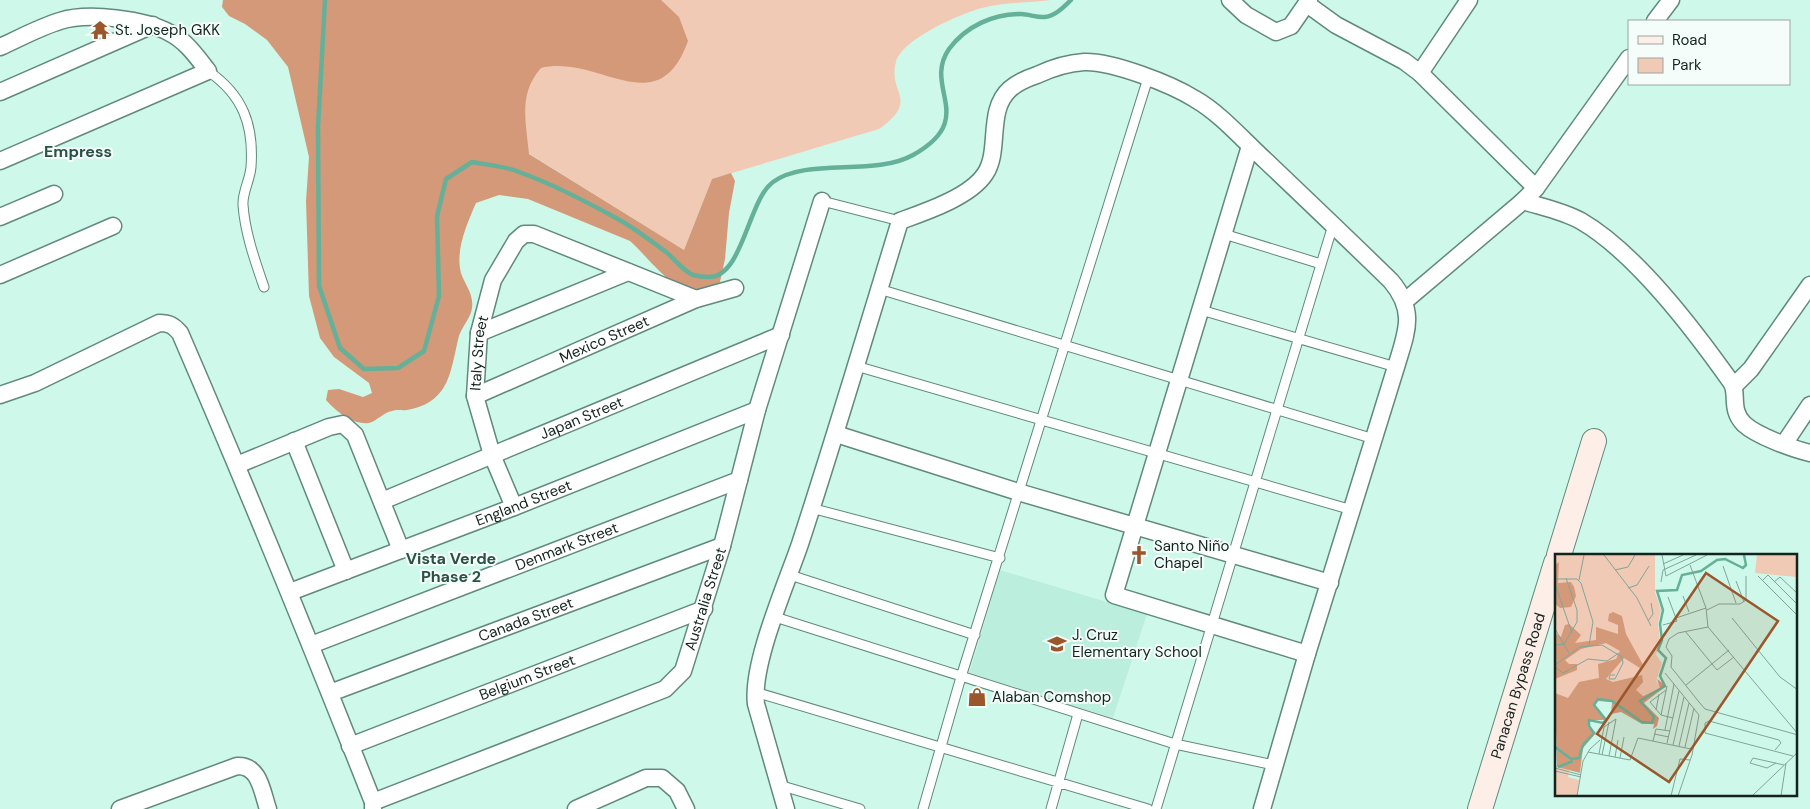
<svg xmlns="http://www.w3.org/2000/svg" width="1810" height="809" viewBox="0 0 1810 809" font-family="'DM Sans',sans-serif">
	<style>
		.built { fill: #bed }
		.green { fill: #f1cab5 }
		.forest { fill: #d39979 }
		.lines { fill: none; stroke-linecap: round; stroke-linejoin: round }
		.stream { stroke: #65b099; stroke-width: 4.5 }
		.service-casing { stroke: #61897c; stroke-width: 11 }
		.minor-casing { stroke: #61897c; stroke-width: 19 }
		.secondary-casing { stroke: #61897c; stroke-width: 26 }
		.service { stroke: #fff; stroke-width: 9 }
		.minor { stroke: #fff; stroke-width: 16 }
		.secondary { stroke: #fdeee7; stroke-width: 24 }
		.labels { text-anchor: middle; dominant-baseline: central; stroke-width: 4; stroke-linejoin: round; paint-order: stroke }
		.poi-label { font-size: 15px; fill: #13241e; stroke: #f5fdfa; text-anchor: start }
		.street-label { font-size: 15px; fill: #13241e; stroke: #f5fdfa }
		.neighbourhood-label { font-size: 16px; font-weight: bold; fill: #2a5145; stroke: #f5fdfa }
		.inset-river { fill: none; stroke: #65b099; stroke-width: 2.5 }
		.inset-road { fill: none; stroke: #83a498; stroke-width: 1 }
		.view { fill: #9b562b; fill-opacity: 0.15; stroke: #9b562b; stroke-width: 2.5 }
		.inset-edge { fill: none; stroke: #13241e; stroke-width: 2.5 }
	</style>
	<rect width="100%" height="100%" fill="#cef9ea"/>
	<path class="built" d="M1000 570 1147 614 1113 718 969 674Z"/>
	<path class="green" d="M459 0H1051C1028 3 1004 2 982 8 960 14 902 39 896 62 887 93 921 99 879 129L712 179 684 250 499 135Z"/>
	<path class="forest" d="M223 0H661L679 17 688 41C658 125 599 54 541 68 518 94 526 122 529 154L684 250 712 179 731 173 735 181 729 213 725 259 720 282C682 310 655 263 630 241L528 199 499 195 476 203C467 224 455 250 461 273 465 285 474 294 472 308 471 317 462 327 459 336 450 371 451 402 407 410 402 411 397 409 392 411 384 412 377 421 369 423 352 425 336 411 326 400L328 390 339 389 363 397 372 393 369 383 334 357 320 338 309 296 306 201 309 157 288 67 267 40 245 24 229 16 222 7Z"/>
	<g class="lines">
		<path class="stream" d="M325 0 318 127 319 286 340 348 364 369 398 368 424 351 439 296 437 216 446 179 472 162C487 165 505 166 519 172 550 183 587 202 616 218 633 227 650 240 666 252 674 258 683 271 693 275 697 276 705 277 709 277 743 277 748 200 773 182 807 157 874 177 913 155 979 118 922 88 949 49 966 26 993 14 1021 14 1029 14 1037 18 1045 17 1055 16 1064 7 1071 0"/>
		<g class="service-casing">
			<path id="service" d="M208 71C243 95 254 125 251 167 250 180 242 193 243 205 245 233 255 261 264 287
				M822 201 900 221
				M1224 234 1321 264
				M879 289 1374 439
				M1201 310 1396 367
				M856 366 1352 510
				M811 508 1000 558
				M790 575 975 635
				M775 617 1175 744 1274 765
				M755 692 1148 809
				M779 785 860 809
				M923 809 961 677 1148 78
				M1051 809 1078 714
				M1156 809 1333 225"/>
		</g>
		<g class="minor-casing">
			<g id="minor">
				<path d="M1230 0 1246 15 1276 32 1291 26 1309 0"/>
				<path d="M1307 4 1336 25 1404 61 1420 73 1536 188"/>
				<path d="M1655 21 1671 0"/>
				<path d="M0 47C20 38 40 27 60 21 88 12 145 19 170 33 186 41 197 57 208 71L0 161"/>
				<path d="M1420 73 1469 0"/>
				<path d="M0 92 153 25"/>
				<path d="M1250 146 1114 595 1307 654"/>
				<path d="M1523 201C1542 207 1563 211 1581 221 1636 253 1694 330 1731 382 1739 393 1729 409 1744 424 1757 436 1793 449 1810 453"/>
				<path d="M0 217 54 194"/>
				<path d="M0 275 113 226"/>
				<path d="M1405 301 1523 201 1536 188 1629 58"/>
				<path d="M479 333 628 272"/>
				<path d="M1734 386 1751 369 1810 285"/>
				<path d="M0 395 35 383 159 323C169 323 173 325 180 333 247 488 311 645 373 802V809"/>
				<path id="s1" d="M475 396 696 299 735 288"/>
				<path d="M836 434 1018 492 1330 583"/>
				<path d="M294 441 346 571"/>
				<path d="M1784 444 1810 405"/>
				<path d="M237 465 329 427 343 424 355 435 401 550"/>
				<path id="s2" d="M382 501 781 335"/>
				<path id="s3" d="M514 507 492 455 475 396 479 333 493 280 516 241 524 234H534L696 299"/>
				<path id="s4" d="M290 592 514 507 757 410"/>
				<path id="s5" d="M311 645 739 480"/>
				<path id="s6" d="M330 693 722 546"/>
				<path id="s7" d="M350 746 704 609"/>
				<path id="s8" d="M373 802 665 689 683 671 722 546 757 410 822 201"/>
				<path d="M120 809 237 766C260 765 262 792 268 809"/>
				<path d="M576 809 646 778H662L677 791 686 809"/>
				<path d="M786 809 756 704C751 664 786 585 800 544 835 437 867 329 900 221 925 212 970 197 985 174 1001 151 986 110 1010 89 1018 82 1028 78 1037 75 1052 68 1068 63 1084 62 1112 61 1171 84 1195 99 1221 114 1243 140 1266 161 1308 201 1350 241 1391 281 1417 312 1406 333 1396 367L1307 654 1262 809"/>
			</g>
		</g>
		<g class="secondary-casing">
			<g id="secondary">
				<path d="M1559 555 1594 441"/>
				<path id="s9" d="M1480 809 1556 563"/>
			</g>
		</g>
		<use href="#service" class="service"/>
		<use href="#minor" class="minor"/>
		<use href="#secondary" class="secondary"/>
	</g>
	<defs>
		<g id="temple-bare" transform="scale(1.5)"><path d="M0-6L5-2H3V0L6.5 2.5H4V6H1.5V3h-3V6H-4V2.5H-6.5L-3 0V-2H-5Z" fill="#9b562b" stroke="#f5fdfa" stroke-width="2.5" paint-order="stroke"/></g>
		<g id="church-bare" transform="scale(1.5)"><path d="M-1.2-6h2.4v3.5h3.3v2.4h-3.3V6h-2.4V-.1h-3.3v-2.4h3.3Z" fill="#9b562b" stroke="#f5fdfa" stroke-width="2.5" paint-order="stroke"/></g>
		<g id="school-bare" transform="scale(1.5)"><path d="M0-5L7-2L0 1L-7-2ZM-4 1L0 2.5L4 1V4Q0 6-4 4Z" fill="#9b562b" stroke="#f5fdfa" stroke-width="2.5" paint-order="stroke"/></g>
		<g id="shop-bare" transform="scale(1.5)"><path d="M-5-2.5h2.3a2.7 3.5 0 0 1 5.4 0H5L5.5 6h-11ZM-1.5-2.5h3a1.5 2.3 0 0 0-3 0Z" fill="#9b562b" stroke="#f5fdfa" stroke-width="2.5" paint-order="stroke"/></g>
	</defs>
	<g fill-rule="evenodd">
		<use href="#temple-bare" x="100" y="30"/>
		<use href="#church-bare" x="1139" y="555"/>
		<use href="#school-bare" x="1057" y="644"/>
		<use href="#shop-bare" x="977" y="697"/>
	</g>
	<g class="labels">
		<g class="poi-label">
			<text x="115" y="30">St. Joseph GKK</text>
			<text x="1154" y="546">Santo Niño<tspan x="1154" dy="17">Chapel</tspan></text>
			<text x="1072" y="635">J. Cruz<tspan x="1072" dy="17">Elementary School</tspan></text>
			<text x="992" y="697">Alaban Comshop</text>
		</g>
		<g class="street-label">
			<text stroke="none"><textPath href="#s1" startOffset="141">Mexico Street</textPath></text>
			<text stroke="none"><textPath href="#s3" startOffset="161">Italy Street</textPath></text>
			<text stroke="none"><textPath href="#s2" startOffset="216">Japan Street</textPath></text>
			<text stroke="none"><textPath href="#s4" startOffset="250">England Street</textPath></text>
			<text stroke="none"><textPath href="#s5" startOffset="274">Denmark Street</textPath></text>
			<text stroke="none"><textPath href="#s8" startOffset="414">Australia Street</textPath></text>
			<text stroke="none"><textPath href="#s6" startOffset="209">Canada Street</textPath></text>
			<text stroke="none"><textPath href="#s7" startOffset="190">Belgium Street</textPath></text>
			<text stroke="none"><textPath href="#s9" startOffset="129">Panacan Bypass Road</textPath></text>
		</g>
		<g class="neighbourhood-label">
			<text x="78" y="151">Empress</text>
			<text x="451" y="558">Vista Verde<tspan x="451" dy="18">Phase 2</tspan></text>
		</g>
	</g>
	<g transform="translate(1555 554)">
		<rect width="242" height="242" fill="#cef9ea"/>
		<path d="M0 1H100V38L106 56 103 70 105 86 101 101 107 109 101 127 106 134 84 143 38 129 0 182ZM202 1H242V23L200 19ZM0 212 14 216 13 223 24 226 22 242H0Z" fill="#f1cab5"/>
		<path d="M4 8 3 29 16 28 19 33 21 42 16 53 5 54 0 50V11ZM58 58 67 62 71 80 88 111 85 114 69 104 51 125 58 128 87 121 88 128 81 136 88 142 105 134 102 125 111 132 89 149 104 164 102 172 98 175 99 170H87L66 158 56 160 57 148 42 147 39 152 50 166H33V173L41 179 28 194 25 219 2 213 0 139 13 144 24 128 44 124 43 110 61 105 65 97 51 89 26 95 10 106 14 110H22V116L0 125V79L6 83 10 71 14 70 26 81 20 89 41 86V73L63 80V71L53 67 54 60Z" fill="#d39979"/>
		<path class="inset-river" d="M0 193 16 205 24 204 28 191 39 179 34 172V166L48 169 51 166 39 151 43 145 57 147 87 168 97 169 99 163 85 147 110 132 105 122 111 104 103 96 107 86 105 70 108 56 102 37 122 36 127 21 146 17 162 6 170 5 188 14 191 11 189 1M3 213 18 207"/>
		<path class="inset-road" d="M49 1 82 44 96 72M107 1 111 22M108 10 128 1M135 11 151 54 153 73 243 180M168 12 181 49M60 16 73 13 80 1M111 22 152 1M203 22 243 62M0 25H22L26 29 38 68 34 91M24 26 29 1M181 27 189 48M207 27 213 21 243 51M106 28 108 16 141 1M219 28 225 23 243 40M0 30 17 79M73 34 82 31 94 12M128 42 134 58M152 56 164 50H185L191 46V22M121 64 151 54M177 64 225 123 243 136M93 67 98 60 96 49M108 71 122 67 113 43M153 73 123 79 114 85 111 93 117 102 116 113 144 148 150 155 243 181M0 75 14 99M130 77 162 116 179 103M1 91 9 90 22 68V56L11 24M0 111 25 93 47 91 67 103 68 109 60 125H54L55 121H60M0 113 8 119 33 105 52 107 64 99M110 119 144 161 137 201 123 242M131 131 174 96M111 136 95 148 106 161 118 164M101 156 104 140M106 161 112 132M110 176 119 130M99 180 114 183M98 187 101 175 115 177M112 189 124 137M118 191 129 143M124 192 134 149M130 193 139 154M220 196 226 189 224 186 154 167 150 169V179L238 202M33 198 75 206 83 184 136 195M44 200 49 173 61 165 54 202M47 201 54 168M60 203 63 186M65 204 69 183M221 209 212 214 195 209 198 204 229 211M0 214 26 221M0 217 26 223M22 242 28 207 35 195 45 186M116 242 125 205 135 206M197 242 243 198M226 242 231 209"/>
		<path class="view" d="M151 19 223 67 114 228 42 180Z"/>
		<rect width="242" height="242" class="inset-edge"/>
	</g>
	<rect x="1628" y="20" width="162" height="65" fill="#f5fdfa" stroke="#9ba6a2"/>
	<rect x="1638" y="36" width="25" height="8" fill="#fdeee7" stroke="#9ba6a2"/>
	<text x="1672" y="45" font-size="15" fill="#13241e">Road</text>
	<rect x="1638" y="58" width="25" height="15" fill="#f1cab5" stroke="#9ba6a2"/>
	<text x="1672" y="70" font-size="15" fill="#13241e">Park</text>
</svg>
